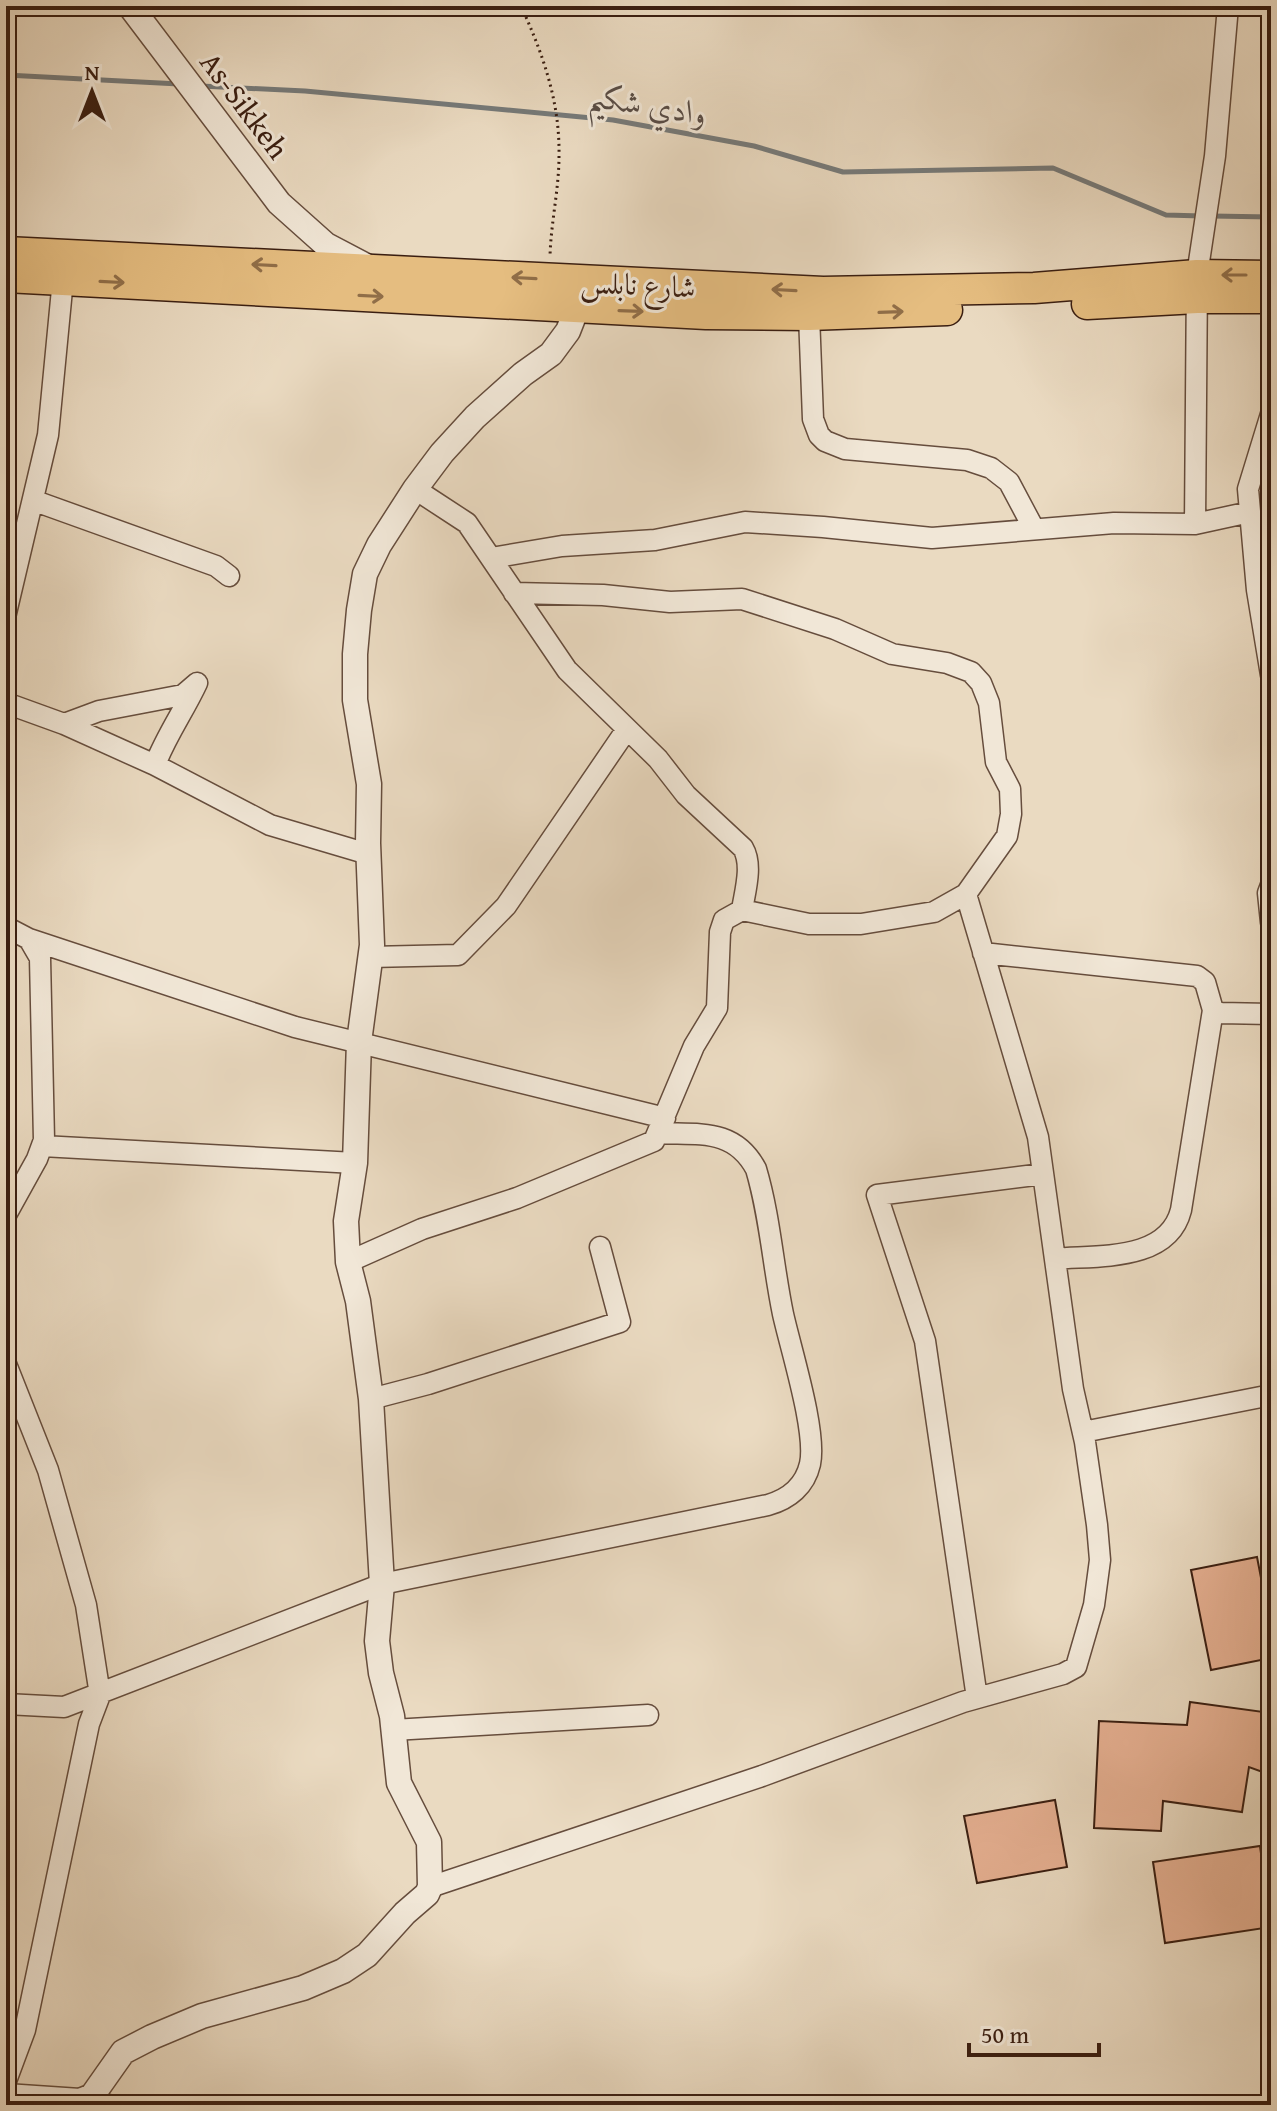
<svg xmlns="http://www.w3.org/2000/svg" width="1277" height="2111" viewBox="0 0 1277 2111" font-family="'Gentium Book Plus',Amiri,serif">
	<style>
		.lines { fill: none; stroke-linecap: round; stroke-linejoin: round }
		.stream { stroke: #767a79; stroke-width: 5 }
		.building { fill: #e6b092; stroke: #3a1e11; stroke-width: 2 }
		.minor-casing { stroke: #664d3d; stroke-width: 23 }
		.tertiary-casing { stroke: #664d3d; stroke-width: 27 }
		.primary-casing { stroke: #3a1e11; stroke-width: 33 }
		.path { stroke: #3a1e11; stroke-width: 3; stroke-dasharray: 2 4; stroke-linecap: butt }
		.minor { stroke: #f1e7d7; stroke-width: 20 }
		.tertiary { stroke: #f1e7d7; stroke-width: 24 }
		.primary { stroke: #e5bd80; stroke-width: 30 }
		.oneway { stroke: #906e48 }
		.labels { text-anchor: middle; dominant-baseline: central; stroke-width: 6; stroke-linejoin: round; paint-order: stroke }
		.street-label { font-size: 30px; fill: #3a1e11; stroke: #f1e7d7 }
		.water-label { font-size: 32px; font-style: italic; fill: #584c45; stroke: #f1e7d7 }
	</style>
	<rect width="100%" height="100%" fill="#eadac1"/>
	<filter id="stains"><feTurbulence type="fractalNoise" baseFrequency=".0025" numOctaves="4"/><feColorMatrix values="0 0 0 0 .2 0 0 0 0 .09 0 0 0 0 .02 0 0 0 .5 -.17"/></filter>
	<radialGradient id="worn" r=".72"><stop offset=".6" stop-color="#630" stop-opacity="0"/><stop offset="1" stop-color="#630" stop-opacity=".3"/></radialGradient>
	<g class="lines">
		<path class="stream" d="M6 75 179 84
			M201 86 305 91 613 120 754 146 843 172 1053 168 1166 215 1202 216
			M1212 216 1271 217"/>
	</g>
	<path class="building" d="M1257 1557 1271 1630V1658L1211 1670 1191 1570Z
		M1190 1702 1271 1713V1775L1249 1767 1242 1812 1163 1801 1161 1831 1094 1828 1099 1721 1187 1725Z
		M1055 1800 1067 1867 977 1883 964 1816Z
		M1260 1846 1271 1927 1165 1943 1153 1862Z"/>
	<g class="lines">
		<g class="minor-casing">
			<path id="minor" d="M809 315 813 419 819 435 825 441 845 449 967 460 991 468 1009 482 1034 529
				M1271 414 1248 489 1257 590 1271 675
				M415 489 467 523 567 670 658 759 686 795 743 848C753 865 745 891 742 910L809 924H861L934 912 966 894 1007 836 1011 814 1010 789 996 762 989 703 981 683 971 672 947 663 892 654 835 629 742 599 670 602 603 595 514 593
				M35 501 216 566 229 576
				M1195 524 1197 275 1215 156 1228 6
				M491 558 562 546 655 540 745 522 823 527 932 538 1114 523 1195 524 1250 512
				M6 613 48 435 63 279
				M6 703 64 724 155 765 270 825 368 854
				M64 724 99 711 183 695 197 683C184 711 166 736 155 765
				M1271 885 1268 893 1271 922
				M6 927 29 939 40 958 44 1140 37 1159 6 1215
				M29 939 295 1027 665 1118
				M983 953 1197 976 1205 982 1213 1010 1220 1013 1271 1014
				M370 957 458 955 506 906 627 729
				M42 1146 355 1163
				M1055 1259C1098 1255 1168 1262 1181 1210L1213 1010
				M348 1262 422 1229 517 1198 654 1141 694 1046 717 1008 720 932 724 920 742 910
				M6 1364 48 1470 86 1605 100 1695 89 1724 25 2030 6 2081
				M371 1399 428 1384 620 1322 600 1247
				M1083 1432 1271 1395
				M977 1698 925 1341 877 1195 1043 1174
				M6 1704 64 1707 382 1584 768 1505C789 1499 805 1486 810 1464 817 1432 791 1350 783 1314 773 1266 770 1216 756 1169 734 1128 699 1135 659 1133
				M393 1730 648 1715
				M430 1887 762 1776 963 1702 1063 1674 1076 1667 1094 1605 1100 1560 1097 1525 1085 1442 1073 1389 1038 1137 966 894
				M85 2099 108 2105"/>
		</g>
		<g class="tertiary-casing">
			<path id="tertiary" d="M130 6 279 203 326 245 368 267
				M6 2096 80 2101 92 2096 123 2052 152 2037 202 2016 303 1988 343 1971 367 1955 405 1913 427 1894 430 1887 429 1842 399 1783 392 1716 381 1673 377 1641 382 1584 371 1399 358 1301 348 1262 346 1221 355 1163 359 1042 372 945 368 843 369 784 355 700V654L359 610 365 574 379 545 415 489 442 453 475 417 523 374 551 354 568 331 577 308"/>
		</g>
		<g class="primary-casing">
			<path id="primary" d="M6 252 823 292 1034 288 1197 275 1271 276
				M6 277 706 314 809 315 947 310
				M1087 304 1197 298H1271"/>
		</g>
		<path class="path" d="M521 6C543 54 560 102 559 156 559 189 551 222 550 256"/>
		<use href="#minor" class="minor"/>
		<use href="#tertiary" class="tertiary"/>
		<use href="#primary" class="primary"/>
	</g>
	<defs><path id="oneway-shaft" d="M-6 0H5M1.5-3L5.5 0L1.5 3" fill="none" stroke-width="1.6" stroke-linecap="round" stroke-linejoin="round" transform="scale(2)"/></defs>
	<g class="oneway">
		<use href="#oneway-shaft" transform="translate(264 265) rotate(-177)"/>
		<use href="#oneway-shaft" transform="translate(1234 275) rotate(-180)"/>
		<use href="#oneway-shaft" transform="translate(524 278) rotate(-177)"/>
		<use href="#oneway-shaft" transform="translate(112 282) rotate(3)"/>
		<use href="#oneway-shaft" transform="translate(784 290) rotate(-177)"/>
		<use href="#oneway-shaft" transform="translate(371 296) rotate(3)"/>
		<use href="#oneway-shaft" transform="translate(631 311) rotate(2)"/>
		<use href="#oneway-shaft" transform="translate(891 312) rotate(-2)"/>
	</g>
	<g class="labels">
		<g class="street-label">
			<text transform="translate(245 105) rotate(53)">As-Sikkeh</text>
			<text transform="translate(638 284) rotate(3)">شارع نابلس</text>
		</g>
		<g class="water-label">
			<text transform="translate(648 104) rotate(9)">وادي شكيم</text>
		</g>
	</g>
	<rect width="1277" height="2111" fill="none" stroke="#eadac1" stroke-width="32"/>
	<rect x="8" y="8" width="1261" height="2095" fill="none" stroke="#3a1e11" stroke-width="4"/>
	<rect x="16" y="16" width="1245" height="2079" fill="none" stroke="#3a1e11" stroke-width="2"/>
	<g transform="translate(92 92)" stroke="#f1e7d7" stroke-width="6" paint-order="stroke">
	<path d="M0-6L14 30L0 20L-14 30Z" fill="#3a1e11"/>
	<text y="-12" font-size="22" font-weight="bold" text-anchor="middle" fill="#3a1e11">N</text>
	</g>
	<path d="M969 2043v12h130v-12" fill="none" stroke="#3a1e11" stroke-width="4"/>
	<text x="981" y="2043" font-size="24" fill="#3a1e11" stroke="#f1e7d7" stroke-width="6" paint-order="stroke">50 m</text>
	<rect width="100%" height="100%" filter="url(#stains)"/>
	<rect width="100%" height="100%" fill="url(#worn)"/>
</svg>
